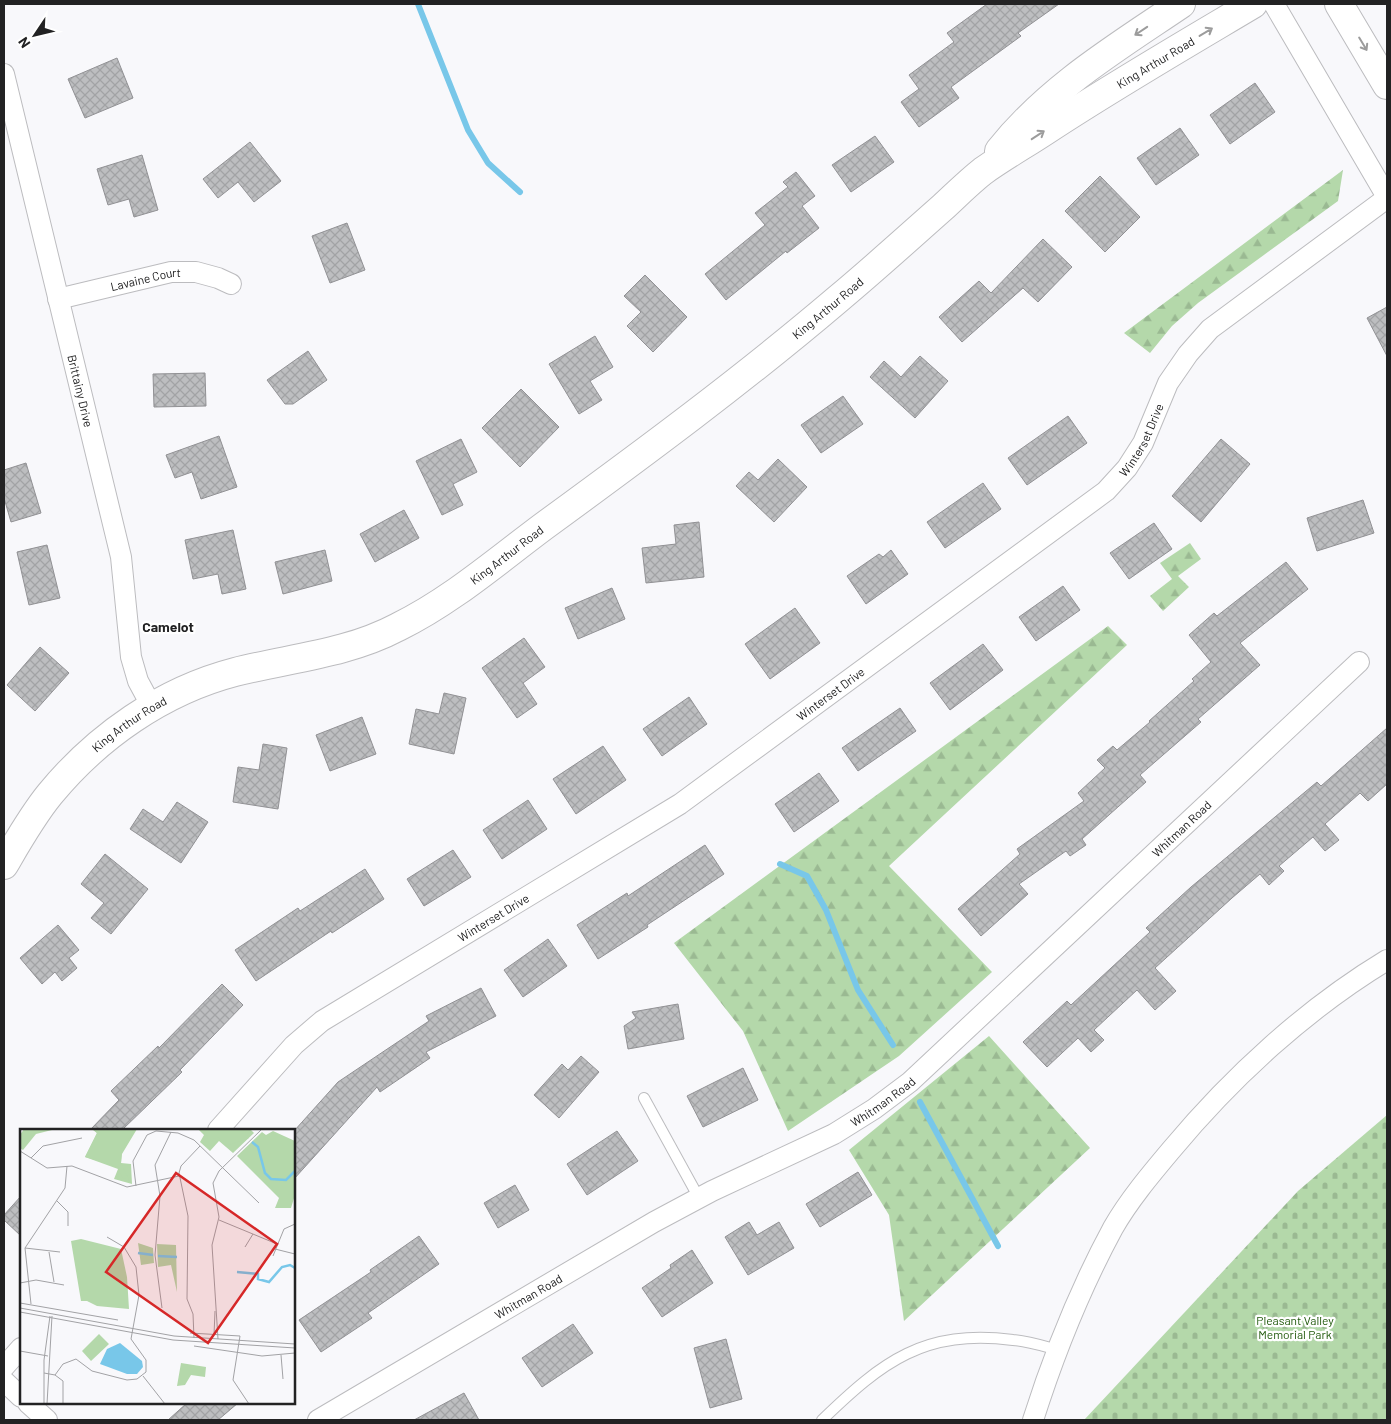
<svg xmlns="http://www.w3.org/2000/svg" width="1391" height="1424" viewBox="0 0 1391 1424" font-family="Barlow,sans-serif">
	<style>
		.forest { fill: url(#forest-firs) }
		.cemetery { fill: url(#cemetery-stones) }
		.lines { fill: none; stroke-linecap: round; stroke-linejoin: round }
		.stream { stroke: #78c7e9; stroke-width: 6 }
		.building { fill: url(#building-cross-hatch); stroke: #919194 }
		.lane-casing { stroke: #bcbcbf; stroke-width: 12 }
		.street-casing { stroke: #bcbcbf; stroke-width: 22 }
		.secondary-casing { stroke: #bcbcbf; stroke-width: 30 }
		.primary-casing { stroke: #bcbcbf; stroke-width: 30 }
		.lane { stroke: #fff; stroke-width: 10 }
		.street { stroke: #fff; stroke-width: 20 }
		.secondary { stroke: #fff; stroke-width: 28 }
		.primary { stroke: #fff; stroke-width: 28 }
		.oneway { stroke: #9c9c9c }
		.labels { text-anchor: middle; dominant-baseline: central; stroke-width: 4.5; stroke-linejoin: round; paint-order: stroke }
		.street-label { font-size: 12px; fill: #222223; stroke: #fff }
		.park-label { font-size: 12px; fill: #1f580a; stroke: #fff }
		.neighbourhood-label { font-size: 14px; font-weight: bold; fill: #222223; stroke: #fff }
		.inset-river { fill: none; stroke: #78c7e9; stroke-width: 2.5 }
		.inset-road { fill: none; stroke: #a2a2a5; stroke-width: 1 }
		.view { fill: #d62828; fill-opacity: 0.15; stroke: #d62828; stroke-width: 2.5 }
		.inset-edge { fill: none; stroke: #222223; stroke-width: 2.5 }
	</style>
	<defs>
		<pattern id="forest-firs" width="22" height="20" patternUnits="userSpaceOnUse" patternTransform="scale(1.25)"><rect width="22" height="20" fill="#b4d8aa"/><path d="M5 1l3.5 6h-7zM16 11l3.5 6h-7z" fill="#9ab992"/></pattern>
		<pattern id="cemetery-stones" width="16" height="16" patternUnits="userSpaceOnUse" patternTransform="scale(1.25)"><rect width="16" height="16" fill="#b4d8aa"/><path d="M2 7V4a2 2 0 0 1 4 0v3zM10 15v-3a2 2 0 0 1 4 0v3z" fill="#9ab992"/></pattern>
		<pattern id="building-cross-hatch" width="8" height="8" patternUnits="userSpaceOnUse" patternTransform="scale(1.25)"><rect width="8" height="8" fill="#bdbec0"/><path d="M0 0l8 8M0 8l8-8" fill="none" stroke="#a2a3a5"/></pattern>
	</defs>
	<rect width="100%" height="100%" fill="#f8f8fb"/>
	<path class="forest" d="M1343 170 1338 201 1198 303 1172 326 1150 353 1124 333Z
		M1190 543 1201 559 1178 576 1189 587 1163 611 1150 596 1172 579 1160 563Z
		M1108 626 1127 645 889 866 992 972 899 1056 788 1131 743 1031 674 943Z
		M989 1036 1090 1148 904 1321 889 1215 849 1150Z"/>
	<path class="cemetery" d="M1387 1115V1420H1084L1298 1191Z"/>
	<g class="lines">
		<path class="stream" d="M418 4 468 130 488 163 520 192
			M780 864 807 876 826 910 858 990 893 1045
			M920 1102 998 1246"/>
	</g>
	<path class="building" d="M987 4H1059L1018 33 1021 36 951 87 959 98 919 127 901 102 919 89 909 75 954 42 947 33Z
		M117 58 133 98 85 118 68 79Z
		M1255 83 1275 112 1230 144 1210 115Z
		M1180 128 1199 155 1156 185 1137 158Z
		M875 136 894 162 851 192 832 165Z
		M250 142 281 181 254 202 238 182 218 198 203 179Z
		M142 155 158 210 134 217 129 199 108 205 97 169Z
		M796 172 815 196 802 206 819 228 787 253 786 251 726 300 705 274 765 225 755 213 788 187 783 182Z
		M1100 176 1140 217 1105 252 1065 211Z
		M347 223 365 270 330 283 312 236Z
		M1043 239 1072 267 1038 302 1023 288 962 342 939 317 979 281 991 293Z
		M645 275 687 317 653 352 627 326 641 312 624 296Z
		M1387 307V356L1367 318Z
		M595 336 613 367 590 381 602 400 579 414 549 364Z
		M308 351 327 380 293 404H285L267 380Z
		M920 356 948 381 915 418 870 377 884 361 901 377Z
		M205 373 206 406 154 407 153 374Z
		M521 389 559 427 520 467 482 428Z
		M843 396 863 424 821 453 801 425Z
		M1068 416 1087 443 1027 485 1008 458Z
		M219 436 237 487 201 499 192 472 175 478 166 455Z
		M461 439 477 472 453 484 463 505 442 515 416 461Z
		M1221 439 1250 464 1201 522 1172 496Z
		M778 459 807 487 774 522 736 486 749 472 758 480Z
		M26 463 41 513 11 522 4 498V470Z
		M983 483 1001 509 945 548 927 522Z
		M1363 500 1374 533 1317 551 1307 518Z
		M404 510 419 538 375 562 360 534Z
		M699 522 704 577 646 583 642 548 676 544 674 525Z
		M1154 523 1172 549 1129 579 1110 553Z
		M233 530 246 589 222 594 218 574 193 579 185 540Z
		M47 545 60 598 29 605 17 552Z
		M325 550 332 581 283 594 275 562Z
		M891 550 908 574 866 604 847 576 879 554 883 557Z
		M1286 562 1308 589 1240 643 1260 665 1198 719 1201 722 1140 775 1146 782 1082 839 1086 845 1070 856 1066 851 1019 884 1028 894 981 936 958 909 1020 854 1017 849 1084 801 1078 793 1105 768 1097 760 1113 746 1117 750 1150 722 1149 721 1194 681 1192 679 1211 662 1189 635 1214 613 1217 616Z
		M1063 586 1080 610 1036 641 1019 617Z
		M612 588 625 619 578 639 565 608Z
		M795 608 820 643 770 679 745 644Z
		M524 638 545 667 523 683 537 704 517 718 482 668Z
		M983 644 1003 670 950 710 930 683Z
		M40 647 69 673 35 711 7 685Z
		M444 693 466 698 454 754 409 744 416 709 439 714Z
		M689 697 707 724 662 756 643 729Z
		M900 708 916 731 858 771 842 748Z
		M362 717 376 754 330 771 316 735Z
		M1387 728V784L1368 801 1360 793 1325 824 1339 840 1325 851 1313 837 1279 866 1284 871 1269 885 1260 874 1232 898 1155 968 1176 991 1155 1010 1137 990 1094 1030 1104 1040 1091 1052 1078 1038 1047 1067 1023 1042 1067 1001 1071 1005 1150 932 1146 928 1191 887 1317 782 1321 786Z
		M263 744 287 748 278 809 233 802 238 767 259 770Z
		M603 746 626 780 576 814 553 779Z
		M819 773 839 801 794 832 775 804Z
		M528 800 547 829 502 859 483 830Z
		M177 802 208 822 181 863 130 829 143 809 163 822Z
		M705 845 724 874 647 925 648 927 598 959 577 925 627 893 628 896Z
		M453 850 471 877 424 906 407 879Z
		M105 854 148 889 111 934 91 918 104 903 81 884Z
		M365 869 384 899 332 933 331 931 256 981 235 950 298 908 300 911Z
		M58 925 79 950 69 958 77 968 62 981 55 972 42 984 20 958Z
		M548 939 567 966 523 997 504 970Z
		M222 984 243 1005 180 1070 182 1072 122 1130H90L119 1100 111 1091 158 1046 159 1048Z
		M481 988 496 1016 426 1052 430 1058 380 1092 377 1087 294 1179V1131L338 1082 429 1021 426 1016Z
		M678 1004 684 1039 628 1049 624 1026 636 1018 632 1012Z
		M581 1056 599 1072 559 1118 534 1095 562 1064 568 1070Z
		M743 1068 758 1100 703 1127 687 1096Z
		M617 1131 638 1161 587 1195 567 1164Z
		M858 1172 872 1195 820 1227 806 1204Z
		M515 1185 529 1210 498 1228 484 1203Z
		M21 1196V1236L4 1220V1215Z
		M749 1222 757 1235 779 1222 794 1248 748 1275 725 1237Z
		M419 1236 439 1264 368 1313 372 1318 321 1352 299 1320 371 1272 370 1270Z
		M692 1250 713 1283 662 1317 642 1288 671 1268 670 1265Z
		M573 1324 593 1353 542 1387 522 1358Z
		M726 1339 742 1399 710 1408 694 1348Z
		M464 1393 479 1420H414Z
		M187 1403H238L218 1420H168Z"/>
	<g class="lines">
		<g class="lane-casing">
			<path id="lane" d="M644 1098 699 1198
				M822 1420C883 1361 924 1329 1013 1340 1028 1341 1043 1346 1058 1350"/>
		</g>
		<g class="street-casing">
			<g id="street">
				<path d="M1274 4 1387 197"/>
				<path id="s1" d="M4 74 121 557 131 657 138 681 152 707"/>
				<path id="s2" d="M58 299 171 272H196L218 278 231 284"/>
				<path id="s3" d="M218 1130 294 1045 322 1021 680 804 1106 491 1127 468 1143 443 1168 383 1188 354 1210 329 1387 198"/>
				<path d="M4 1367 21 1348"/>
				<path d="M4 1381 21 1397"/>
				<path d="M28 1403 47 1420"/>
				<path id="s4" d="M318 1420 654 1222 712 1191 834 1134 874 1109 910 1082 1359 662"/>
				<path d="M1033 1420C1054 1354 1080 1289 1113 1228 1129 1200 1151 1174 1172 1149 1232 1077 1306 1009 1387 960"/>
			</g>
		</g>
		<g class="secondary-casing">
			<g id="secondary">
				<path d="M999 151C1049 88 1116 48 1181 4"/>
				<path id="s5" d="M4 865C18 841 32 816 50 794 97 737 162 691 235 672 290 658 347 654 398 627 451 601 497 561 544 526 644 453 744 379 838 299 874 269 908 238 943 207 956 195 969 182 983 171 1004 156 1027 143 1048 129 1115 85 1184 45 1253 4"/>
			</g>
		</g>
		<g class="primary-casing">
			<path id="primary" d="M1339 4 1387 85"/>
		</g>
		<use href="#lane" class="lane"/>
		<use href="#street" class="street"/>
		<use href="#secondary" class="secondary"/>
		<use href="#primary" class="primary"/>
	</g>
	<defs><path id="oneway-shaft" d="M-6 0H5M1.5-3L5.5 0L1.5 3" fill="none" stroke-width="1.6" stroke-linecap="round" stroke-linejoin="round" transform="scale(1.25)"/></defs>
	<g class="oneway">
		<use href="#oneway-shaft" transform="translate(1141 31) rotate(146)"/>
		<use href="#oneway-shaft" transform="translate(1206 32) rotate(-31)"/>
		<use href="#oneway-shaft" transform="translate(1363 44) rotate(59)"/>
		<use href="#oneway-shaft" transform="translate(1038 135) rotate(-33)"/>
	</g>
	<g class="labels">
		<g class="street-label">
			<text stroke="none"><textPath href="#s5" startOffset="1426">King Arthur Road</textPath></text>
			<text stroke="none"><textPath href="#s2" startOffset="90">Lavaine Court</textPath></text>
			<text stroke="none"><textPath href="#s5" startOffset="1015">King Arthur Road</textPath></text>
			<text stroke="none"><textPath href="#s1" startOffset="326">Brittainy Drive</textPath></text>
			<text stroke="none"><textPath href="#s3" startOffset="1161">Winterset Drive</textPath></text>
			<text stroke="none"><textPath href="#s5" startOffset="610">King Arthur Road</textPath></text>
			<text stroke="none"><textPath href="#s3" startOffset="756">Winterset Drive</textPath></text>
			<text stroke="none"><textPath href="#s5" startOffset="191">King Arthur Road</textPath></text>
			<text stroke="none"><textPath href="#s4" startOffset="1054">Whitman Road</textPath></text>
			<text stroke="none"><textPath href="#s3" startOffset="351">Winterset Drive</textPath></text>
			<text stroke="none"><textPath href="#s4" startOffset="649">Whitman Road</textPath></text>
			<text stroke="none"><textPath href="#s4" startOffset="244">Whitman Road</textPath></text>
		</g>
		<g class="park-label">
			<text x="1295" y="1320">Pleasant Valley<tspan x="1295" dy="14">Memorial Park</tspan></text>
		</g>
		<g class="neighbourhood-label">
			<text x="168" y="626">Camelot</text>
		</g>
	</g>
	<g transform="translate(20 1129)">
		<rect width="275" height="275" fill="#f8f8fb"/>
		<path d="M72 0H117L102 25 101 34 111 35 112 55 94 50 98 40 65 28 77 4ZM178 0H230L234 4 213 24 199 12 190 22 180 13 184 6ZM79 205 89 215 71 232 62 222Z" fill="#b4d8aa"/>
		<path d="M4 0H36L16 5 3 21 0 19V6ZM72 0H116L102 18 101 34 110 53 102 48 98 38 65 28 77 4ZM185 0H223L229 9 209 16 197 8 189 13ZM253 2 275 12V66L271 79H255L259 69 217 27 242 3 246 6ZM118 114 133 119 134 134 121 136ZM137 115 156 116 157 163 151 136 138 138ZM161 234 186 238 185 248 171 246 165 256 157 257Z" fill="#b4d8aa"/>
		<path d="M61 110 101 120 107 148 109 180 77 177 67 172H61L51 112Z" fill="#b4d8aa"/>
		<path d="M100 214 122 232 123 238 117 245H107L80 235 87 220Z" fill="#78c7e9"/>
		<path class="inset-river" d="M232 13 238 18 245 44 251 50 266 51 275 42M118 124 133 126M138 127 157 128M217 143 238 145V150L249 153 262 138 270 136 275 139"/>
		<path class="inset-road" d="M0 22 27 39 52 37 107 58 159 47M11 29 23 17 62 9M116 57 113 32 127 6 136 2 158 4 174 11 239 74M37 72 48 83V97M199 91 257 115M225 118 233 105M5 119 40 123M255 120 275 125M29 123 34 153M253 127 264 100 275 95M0 154 16 151 44 156M0 174 98 191M11 175 5 119 45 59 47 37M0 179 154 207 275 215M142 179 135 126 140 67 135 36 151 3M0 183 153 211 275 219M170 204 220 207 213 251 229 275M194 206 195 182M174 209 173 185 167 170 168 87 159 44 161 37 180 17M198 210 192 116 199 88 193 54 199 42 242 0M174 217 242 227 275 224M0 222 28 227M261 226 263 250M24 244 35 246 43 252V275M35 246 43 235 56 230 72 242 107 251 117 250 126 243V231L111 210 119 166 116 138 104 118 87 108M123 247 145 275M24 275V231L30 187M27 275 32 187"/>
		<path class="view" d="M156 44 257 115 188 214 86 143Z"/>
		<rect width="275" height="275" class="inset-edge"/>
	</g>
	<rect width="1391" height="1424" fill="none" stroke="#222223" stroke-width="10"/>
	<g transform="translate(35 35) rotate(235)" stroke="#ffffff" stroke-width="4" paint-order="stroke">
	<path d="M0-4L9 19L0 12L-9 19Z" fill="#222223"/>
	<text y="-8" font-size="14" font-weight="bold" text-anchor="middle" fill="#222223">N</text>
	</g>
</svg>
